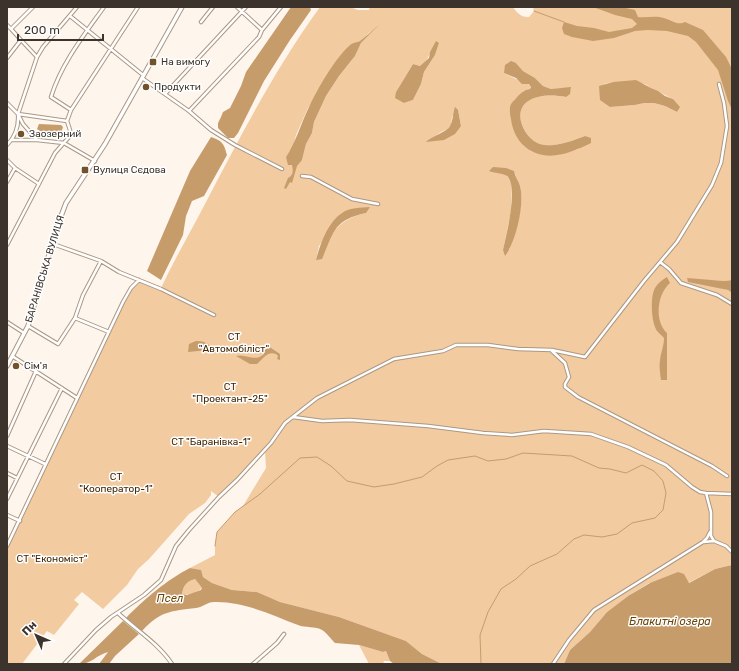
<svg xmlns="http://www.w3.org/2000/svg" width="739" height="671" viewBox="0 0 739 671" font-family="Rubik,sans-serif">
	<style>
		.green { fill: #f2cba1; fill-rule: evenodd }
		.water { fill: #c79c6b; fill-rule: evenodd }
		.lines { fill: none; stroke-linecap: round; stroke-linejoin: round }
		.stream { stroke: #c79c6b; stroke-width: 1 }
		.minor-casing { stroke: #ab9884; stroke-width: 4.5 }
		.secondary-casing { stroke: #ab9884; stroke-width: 5.5 }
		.minor { stroke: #fff; stroke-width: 2.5 }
		.secondary { stroke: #fff; stroke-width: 3.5 }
		.poi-dot { fill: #735129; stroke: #fff; stroke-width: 1.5 }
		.labels { text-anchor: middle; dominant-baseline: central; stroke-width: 3; stroke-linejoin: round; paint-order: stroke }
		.poi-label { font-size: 10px; fill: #3c342c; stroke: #fff; text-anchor: start }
		.street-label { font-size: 10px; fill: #3c342c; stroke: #fff }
		.park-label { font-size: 10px; fill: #422500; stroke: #fff }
		.water-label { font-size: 11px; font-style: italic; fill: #6d4303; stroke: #fff }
	</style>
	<rect width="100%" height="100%" fill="#fef5ed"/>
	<path class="green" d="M320 7H350L358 10H369L370 7H513C516 12 522 18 529 17L534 11 533 7H732V280L724 281 687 279 728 290 732 293V565L715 569 688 583H649L628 596 607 612 590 632 570 650 564 664H442L422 654 406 641 339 617 280 602 257 592 232 590 212 583 203 577 200 570 190 568 215 555V546L217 532 235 512 243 506 266 468 265 450 219 497 211 491V495L205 503 189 514 149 559 138 569 127 585 103 609 82 592 74 600 79 604 54 635 47 631 22 664H7V546L123 302 131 288 139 280 161 288C174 260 190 233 205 204 240 137 275 69 320 7ZM376 28 361 43 355 56 339 76 326 96 314 122 312 133 306 144 302 160 299 155 298 151 294 155 286 157 293 147 296 135 308 108 333 66 370 32ZM439 43 435 55 424 72 421 84 413 100 404 103 396 92 413 64 420 66C427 61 427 60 430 53 431 49 437 46 439 43ZM516 63 523 71 535 78 543 86 551 89 571 88 566 97C554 95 538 94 527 102 512 113 525 139 540 144 554 148 572 141 585 136L579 149 557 155 530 151 511 104 526 90 530 89 531 85 520 81 504 73ZM613 82H623L645 84 651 88 673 99 677 112 665 106 654 103H643L635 105 610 107 604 84ZM458 110 461 126 427 142 441 132 448 129 451 125 452 117ZM515 174C516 178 519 182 520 186 525 204 515 232 509 250H503L511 211 512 182 506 175ZM342 213H366C336 220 331 235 316 260L319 246Z
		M195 579 202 588C198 592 188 596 182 594 183 586 187 581 195 579Z
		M359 645 383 652 386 651 390 661H384L383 664H369Z"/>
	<path class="water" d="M291 7H310L311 10 290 40 264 81 238 133 234 138H228L218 128V123L221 117 223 112 230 108 241 86 246 72Z
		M593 7H621L635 10 638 17C647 18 655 15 664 18 671 20 678 26 685 22L703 30 726 57 732 69V110L728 101 718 70 696 42 688 36 667 31 648 30 635 31 614 38 593 41 572 37 564 34 562 28 564 22 577 26 594 28 609 32 632 28 637 24 632 19 615 15Z
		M379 25 361 43 355 56 339 76 326 96 314 122 312 133 306 144 302 160 297 166 292 183 290 182 286 189 284 188 288 178C294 175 293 170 292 165H288L286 157C296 142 301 123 309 107 318 88 334 60 349 46 353 42 356 43 360 41 363 39 375 28 379 25Z
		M436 41 439 43 435 55 424 72 421 84 413 100 404 103 395 98 396 92 413 64 420 66 429 58 430 52Z
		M511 61 516 63 523 71 535 78 543 86 551 89 571 87 570 94 566 97C554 95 538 94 527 102 512 113 525 139 540 144 554 148 572 141 585 136L591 138V143C577 150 559 158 543 155 525 152 513 137 511 119 510 115 509 108 511 104 512 102 516 99 517 97 521 93 524 90 530 89L531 87 529 84H522L516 78 504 73 505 65Z
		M636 80 651 88 658 91 665 96 673 99 680 107 677 112 665 106 654 103H644L635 105 610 107 600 100 599 86 613 82Z
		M455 107 458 110 461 126 455 134 444 140 426 142C431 137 448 131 450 126 453 121 453 113 455 107Z
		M39 124 61 125 63 127 61 133C54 134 43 134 37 129Z
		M211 137C223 141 224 144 227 155L204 196 192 201 186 216 183 235 161 280 147 271 190 171Z
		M493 167 506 168 514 171C515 177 519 181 520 186 525 203 516 242 505 256L503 250C506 236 519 186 507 176 503 173 494 173 489 171Z
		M370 207 366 213C334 220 334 231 322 259L316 260C320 244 328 222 342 213 350 207 361 208 370 207Z
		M667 277 670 283C657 294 654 321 667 333V380H661C660 373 659 366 660 360 661 352 664 346 664 338 662 336 659 333 657 331 651 322 650 297 655 288 658 283 662 280 667 277Z
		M687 278 724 281 732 280V293L728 290 688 282Z
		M196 341C201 341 207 342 210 346L208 350 188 352 189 344Z
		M268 346 280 354V360L277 359 278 356 276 354C267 351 263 359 257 364H250L236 356C246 353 255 363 264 354V351Z
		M732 565V664H564L570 650 590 632 607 612 628 596 650 583 678 572 684 574 689 583 715 569Z
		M190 568 201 570 203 577 212 583 232 590 257 592 280 602 339 617 406 641 422 654 442 664H394L390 661 386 651 383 652 359 645 335 643C331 639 327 633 322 630 316 626 305 628 298 625 272 615 243 601 214 602 207 602 203 607 196 608 171 611 160 611 142 631L126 618C143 600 168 579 190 568ZM195 579 202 588 201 590 187 595 182 594C183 586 187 581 195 579Z
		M123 621 139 634 115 656 109 664H99L108 652C96 655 92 664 79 664Z"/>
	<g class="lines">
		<path class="stream" d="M534 11 564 22
			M215 546 217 532 235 512 260 494 300 458 317 457 331 466 347 481 374 487 394 484 422 477 437 466 448 460 475 456 488 461 506 459 523 453 572 456 599 468 610 469 626 473 642 465 654 471 663 481 666 493 663 510 655 518 632 523 617 534 602 537 584 535 574 539 557 554 530 566 516 579 501 589 488 612 480 635 481 664"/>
		<g class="minor-casing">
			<path id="minor" d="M237 7 262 30
				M70 16 143 75
				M201 22 213 7
				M7 25 11 29
				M21 40 37 57
				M7 58 21 40 11 29 33 7
				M142 78 189 111 211 130 235 145 282 169
				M165 94 246 7
				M7 103 18 114 67 121
				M71 110 51 97C61 64 84 35 104 7
				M189 111 259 37 262 30 281 7
				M19 116 23 124 37 140 64 143 95 161
				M67 121 71 110 138 7
				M12 140H36
				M7 145C15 137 19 126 18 114L37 57 43 47 77 7
				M7 160 15 168 39 184
				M302 176 311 177 352 199 378 204
				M7 182 15 168
				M53 244 101 261 119 272 161 289 214 315
				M7 245 55 153 69 137 70 130 67 121
				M660 262 669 269 681 283 717 295 732 304
				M75 318 109 332
				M7 322 24 333
				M28 326 58 344 75 318 83 295 101 261
				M552 351 565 363 569 377 565 384V387L578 397 712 466 727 476
				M12 356 77 398
				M293 417 322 421 350 420 428 426 483 433 512 435 544 431 591 434 628 447 666 465 692 487 700 492 706 493 732 494
				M7 436 36 371
				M7 446 45 464
				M7 473 17 478
				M706 493 711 512V536L714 541 726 546 732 552
				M7 499 62 388
				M7 515 20 521
				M704 542 714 541
				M7 546 123 302 131 288 139 280
				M118 613C136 630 158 643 172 664
				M64 664 96 630 111 617 144 595 161 580 176 546 189 530 219 497 237 480 271 443 285 423 317 398 394 359 443 351 456 345H488L518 349 552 350 585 357 644 281 677 242 712 185 721 163 727 126 724 103 719 84
				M253 664 277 643 284 634
				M553 664 569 640 594 610 703 542 707 538 710 532"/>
		</g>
		<g class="secondary-casing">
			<path id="secondary" d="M7 366 28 326 58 224 66 203 105 144 182 7"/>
		</g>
		<use href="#minor" class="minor"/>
		<use href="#secondary" class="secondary"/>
	</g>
	<g class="poi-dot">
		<rect x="149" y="58" width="8" height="8" rx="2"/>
		<circle cx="146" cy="87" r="4"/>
		<circle cx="21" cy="134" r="4"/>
		<rect x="81" y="166" width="8" height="8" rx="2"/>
		<circle cx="16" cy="366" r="4"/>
	</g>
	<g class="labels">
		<g class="poi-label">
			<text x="161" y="62">На вимогу</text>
			<text x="154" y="87">Продукти</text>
			<text x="29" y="134">Заозерний</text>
			<text x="93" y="170">Вулиця Сєдова</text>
			<text x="24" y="366">Сім'я</text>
		</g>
		<g class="street-label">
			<text transform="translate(45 269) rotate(-73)">БАРАНІВСЬКА ВУЛИЦЯ</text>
		</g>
		<g class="park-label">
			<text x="234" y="337">СТ<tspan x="234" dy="12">"Автомобіліст"</tspan></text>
			<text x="230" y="387">СТ<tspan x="230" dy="12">"Проектант-25"</tspan></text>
			<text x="211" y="442">СТ "Баранівка-1"</text>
			<text x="116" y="477">СТ<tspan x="116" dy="12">"Кооператор-1"</tspan></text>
			<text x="52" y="559">СТ "Економіст"</text>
		</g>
		<g class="water-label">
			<text x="170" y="598">Псел</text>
			<text x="670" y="621">Блакитні озера</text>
		</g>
	</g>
	<rect width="739" height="671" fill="none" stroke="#3c342c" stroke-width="16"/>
	<g transform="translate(36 635) rotate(315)" stroke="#ffffff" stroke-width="3" paint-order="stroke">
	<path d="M0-3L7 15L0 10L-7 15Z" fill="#3c342c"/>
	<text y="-6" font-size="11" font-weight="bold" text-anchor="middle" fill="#3c342c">Пн</text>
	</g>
	<path d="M18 34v6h85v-6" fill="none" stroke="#3c342c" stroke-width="2"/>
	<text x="24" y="34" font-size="12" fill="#3c342c" stroke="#ffffff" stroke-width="3" paint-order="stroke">200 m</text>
</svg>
